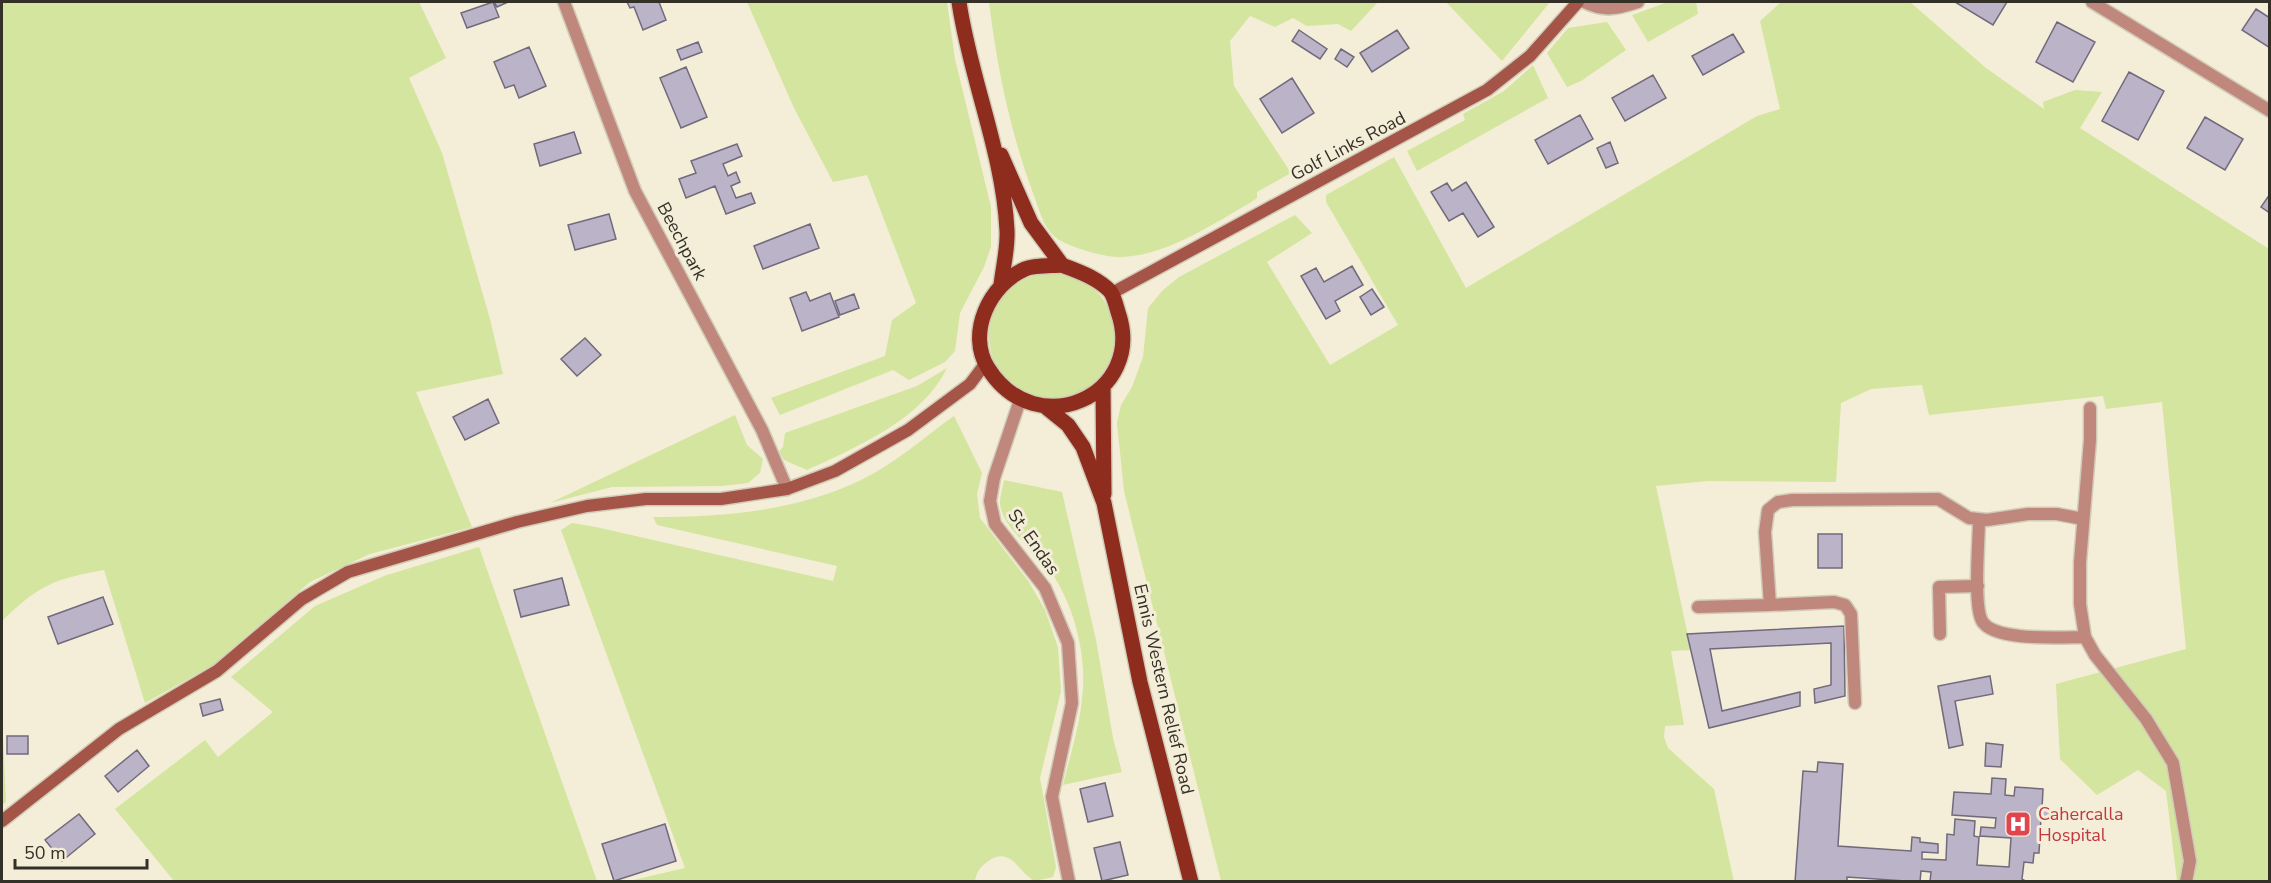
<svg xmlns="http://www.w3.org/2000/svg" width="2271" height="883" viewBox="0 0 2271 883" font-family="'Nunito Sans',sans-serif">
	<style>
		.green { fill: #d3e59e }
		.building { fill: #bbb3c8; stroke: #716a7c; stroke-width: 1.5 }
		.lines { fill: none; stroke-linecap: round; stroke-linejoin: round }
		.minor-casing { stroke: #d1ccb8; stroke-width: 15 }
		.tertiary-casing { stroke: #d1ccb8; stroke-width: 15 }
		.secondary-casing { stroke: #d1ccb8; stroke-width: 15 }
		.primary-casing { stroke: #d1ccb8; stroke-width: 18 }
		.minor { stroke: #c0887d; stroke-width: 12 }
		.tertiary { stroke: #c0887d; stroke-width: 12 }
		.secondary { stroke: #a45547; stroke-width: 12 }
		.primary { stroke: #8e2c1e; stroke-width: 15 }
		.labels { text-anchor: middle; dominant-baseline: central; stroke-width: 6; stroke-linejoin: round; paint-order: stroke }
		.street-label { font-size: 18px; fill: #333028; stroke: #f4eed8 }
		.health-label { font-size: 18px; fill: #be3a42; stroke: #f4eed8; text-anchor: start }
	</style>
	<rect width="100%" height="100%" fill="#f4eed8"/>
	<path class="green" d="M2 2H419L446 58 409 78 442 153 490 319 503 374 416 392 472 527 370 554 310 582 213 665 145 703 104 570C54 579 39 585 2 621Z
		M747 2H947L955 59 991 207V247L984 267 960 313 955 351 945 362 909 380 893 370 780 415 771 398 885 356 892 320 916 303 867 175 833 182 794 108Z
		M989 2H1378L1351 31 1338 24 1307 26 1293 18 1275 27 1250 16 1230 41 1234 86 1291 173 1257 192V198L1250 203C1211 225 1166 256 1120 257 1106 258 1065 246 1055 237 1042 226 1039 208 1033 193 1010 131 997 67 989 2Z
		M1446 2H1550L1502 61Z
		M1668 2H1696L1698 14 1648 42 1632 15Z
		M1781 2H1910L1986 68 2044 109 2043 102 2075 90 2102 92 2080 128 2269 249V881H2177L2166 791 2138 770 2097 795 2060 759 2056 684 2186 649 2162 402 2106 409 2103 396 1929 415 1922 385 1871 389 1841 403 1836 482 1708 481 1656 486 1691 650 1671 651 1684 725 1665 726 1664 737 1668 748 1714 789 1734 882 1221 881 1124 491 1117 423 1121 405 1132 387 1143 357 1148 308 1163 290 1179 277 1295 215 1312 233 1267 262 1330 365 1398 325 1326 202V195L1394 157 1466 288 1757 116 1780 109 1760 21Z
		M1607 22 1626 50 1581 81 1567 87 1547 53 1568 28Z
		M1533 65 1548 98 1417 171 1407 151 1465 120 1463 114 1504 91Z
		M989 336a63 63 0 1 1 126 0a63 63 0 1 1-126 0Z
		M947 368C923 419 855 448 807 470L784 460 779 451 783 447 785 433 917 386Z
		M735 415 747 445 763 459 760 473 748 483 722 486 612 487 550 503Z
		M954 416 982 473 977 494 980 518 1029 582 1045 610 1058 647 1061 691 1040 778 1056 867 1053 877 1034 881C1018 871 1010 845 987 862 980 867 976 873 975 881H629L685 868 561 530 572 523 596 527 833 581 837 566 657 525 653 517C725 517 798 511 863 479 896 463 924 437 954 416Z
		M1004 480 1062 492 1096 640 1113 738 1122 772 1063 785C1075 735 1091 694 1079 640 1075 617 1063 588 1049 569 1035 549 1002 529 1000 503 1000 496 1003 487 1004 480Z
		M479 547 597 881H174L115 809 205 740 218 757 273 712 231 677 315 606 384 576Z
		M2 714 6 802 2 805Z"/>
	<path class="building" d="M493 2 499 17 467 28 461 13Z
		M494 2H508L497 7Z
		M627 2H659L666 20 643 30 634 7 630 8Z
		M1955 2H2007L1993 25Z
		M2256 9 2270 18V48L2242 30Z
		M2057 22 2095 42 2073 82 2036 62Z
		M1299 30 1327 49 1320 59 1292 41Z
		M1397 30 1409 48 1372 72 1360 53Z
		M1733 34 1744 52 1703 75 1692 56Z
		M698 42 702 52 681 60 677 50Z
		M529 47 546 86 519 98 514 85 505 88 494 62Z
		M1341 49 1354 57 1347 67 1335 59Z
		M686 67 707 117 681 128 660 78Z
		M2129 72 2164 91 2138 140 2102 121Z
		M1653 75 1666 98 1625 121 1612 98Z
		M1292 78 1314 113 1282 133 1260 99Z
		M1580 115 1593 139 1548 164 1535 140Z
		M2205 117 2243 139 2225 170 2187 148Z
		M574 132 581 153 540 166 534 144Z
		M1610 142 1618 163 1606 168 1597 148Z
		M737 144 742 156 723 164 728 176 736 172 740 182 731 186 736 198 751 193 755 203 726 214 715 186 686 198 679 179 696 173 691 161Z
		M1466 182 1494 227 1478 237 1463 213 1449 221 1431 192 1447 183 1452 191Z
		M2270 194V213L2261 207Z
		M609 214 616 239 575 250 568 225Z
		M810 224 819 248 763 269 754 246Z
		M1352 266 1363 285 1335 301 1340 311 1326 319 1301 276 1316 268 1324 282Z
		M1372 289 1384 307 1371 315 1360 297Z
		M806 292 810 301 830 293 839 317 802 331 790 298Z
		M854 294 859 308 840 315 835 301Z
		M585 338 601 355 577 376 561 359Z
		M488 399 499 423 465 440 453 417Z
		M1818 534H1842V568H1818Z
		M562 578 569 605 521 617 514 590Z
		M103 597 113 624 58 644 48 617Z
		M1844 626 1845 696 1815 703 1814 689 1831 685V643L1710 649 1722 711 1800 692V706L1709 728 1687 634Z
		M1990 676 1993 694 1955 701 1963 745 1949 748 1938 686Z
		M220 699 223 710 203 716 200 704Z
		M7 736H28V754H7Z
		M1986 743 2003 745 2001 767 1985 766Z
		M137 750 149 766 118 792 105 776Z
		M1818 762 1843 764 1838 846 1911 851 1912 837 1920 838V842L1938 844V853L1922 852V859L1946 860 1947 834 1954 835 1955 819 1975 821 1974 836 1979 837 1977 865 2009 867 2011 838 1980 836 1981 827 1995 828 1996 818 1952 815 1954 792 1991 794 1992 778 2006 779 2005 795 2014 796 2015 787 2043 789 2042 809 2049 810V819L2041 818 2039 853H2034L2033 863 2024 862 2022 879 2027 882H1930L1931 872 1921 871 1920 882 1847 877V882H1795L1803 771 1817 772Z
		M1105 783 1113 816 1088 822 1080 789Z
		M79 814 95 834 62 861 45 840Z
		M665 824 676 861 614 881 602 844Z
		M1120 842 1128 875 1102 881 1094 848Z"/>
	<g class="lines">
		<g class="minor-casing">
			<path id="minor" d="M564 2 635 191 762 430 787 489
				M1020 400 994 478 990 501 995 524 1045 588 1068 643 1072 703 1052 797 1069 882
				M2090 408V440L2080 562V604L2085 637 2095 655 2146 719 2173 763 2190 861 2186 882
				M1979 520C1979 541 1973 604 1982 621 1994 642 2063 637 2085 637
				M1770 605 1834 602 1845 605 1851 614 1855 703
				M1698 607 1770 605 1765 532 1768 510 1778 502 1792 500 1938 499 1969 518 1987 520 2028 514H2057L2083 519
				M1940 634 1939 587 1978 586"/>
		</g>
		<g class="tertiary-casing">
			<path id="tertiary" d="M1584 2C1604 12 1617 9 1638 2
				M2092 2 2270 111"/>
		</g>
		<g class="secondary-casing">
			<path id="secondary" d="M1112 293 1487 90 1530 56 1578 2
				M2 821 119 729 217 671 302 599 348 572 517 522 587 506 646 499H721L787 489 835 471 908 430 970 384 985 364"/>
		</g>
		<g class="primary-casing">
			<path id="primary" d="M959 2C970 78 1003 152 1007 230 1008 248 1003 267 1001 285
				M1001 155 1031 223 1062 265
				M1062 265C1079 272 1096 277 1110 291 1114 296 1116 305 1118 312 1147 395 1036 445 988 368 966 333 990 284 1025 269 1035 265 1051 266 1062 265Z
				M1103 386 1104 494
				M1047 408 1068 425 1083 447 1104 503 1140 682 1191 882"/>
		</g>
		<use href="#minor" class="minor"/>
		<use href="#tertiary" class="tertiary"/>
		<use href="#secondary" class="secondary"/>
		<use href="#primary" class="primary"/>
	</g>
	<defs>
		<g id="hospital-square" transform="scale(1.35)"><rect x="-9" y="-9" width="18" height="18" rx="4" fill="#e0444e" stroke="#f4eed8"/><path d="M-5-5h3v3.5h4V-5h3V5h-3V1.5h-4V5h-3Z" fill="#fff"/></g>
	</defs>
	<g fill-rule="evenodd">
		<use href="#hospital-square" x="2018" y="824"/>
	</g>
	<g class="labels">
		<g class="street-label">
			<text transform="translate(1348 146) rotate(-28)">Golf Links Road</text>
			<text transform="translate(682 241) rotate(62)">Beechpark</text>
			<text transform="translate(1034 542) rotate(55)">St. Endas</text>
			<text transform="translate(1164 689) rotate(77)">Ennis Western Relief Road</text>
		</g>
		<g class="health-label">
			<text x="2038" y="814">Cahercalla<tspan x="2038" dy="21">Hospital</tspan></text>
		</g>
	</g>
	<rect width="2271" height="883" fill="none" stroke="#333028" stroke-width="6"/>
	<path d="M15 859v9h132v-9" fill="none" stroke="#333028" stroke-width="3"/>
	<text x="24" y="859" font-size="18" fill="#333028" stroke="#f4eed8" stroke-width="4.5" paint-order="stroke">50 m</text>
</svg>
